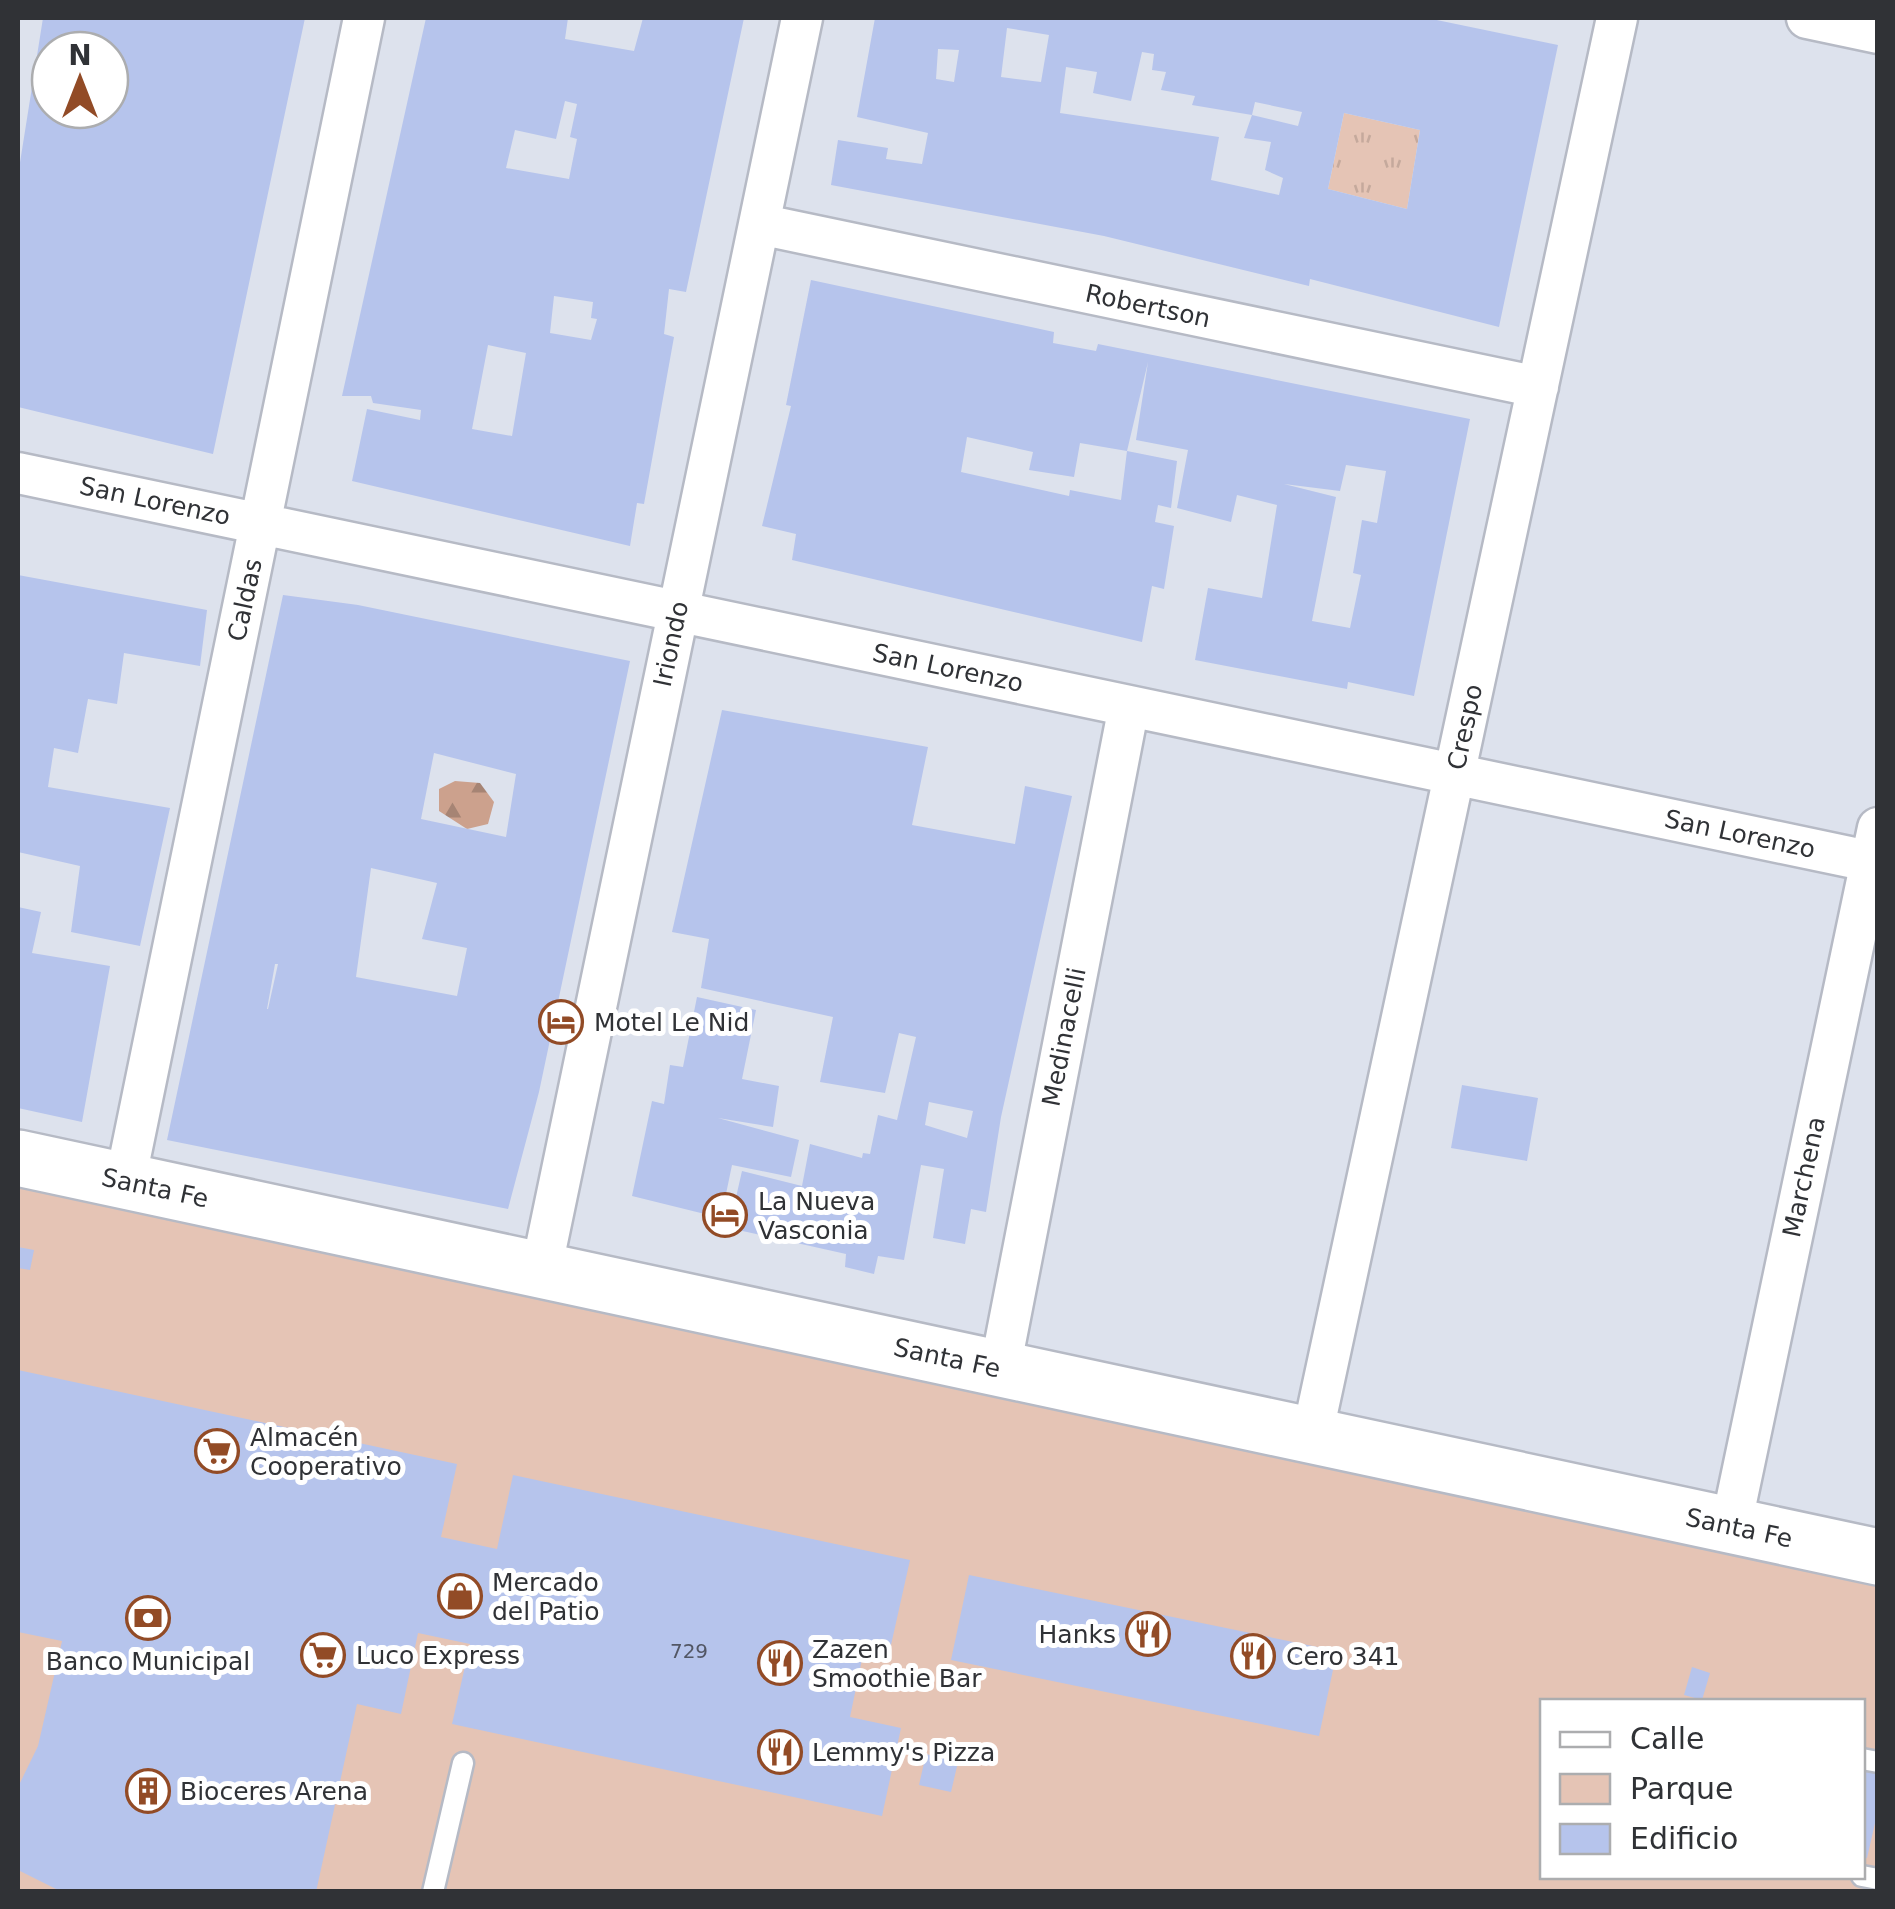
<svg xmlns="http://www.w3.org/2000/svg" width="1895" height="1909" viewBox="0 0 1895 1909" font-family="'DejaVu Sans',sans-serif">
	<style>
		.grass { fill: url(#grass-tufts) }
		.forest { fill: url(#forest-firs) }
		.park { fill: #e5c4b5; fill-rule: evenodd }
		.building { fill: #b6c4ec; fill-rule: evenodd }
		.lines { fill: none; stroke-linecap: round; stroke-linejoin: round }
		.lane-casing { stroke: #b6bac5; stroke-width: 25 }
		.street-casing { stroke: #b6bac5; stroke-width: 45 }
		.secondary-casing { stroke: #b6bac5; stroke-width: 60 }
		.lane { stroke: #fff; stroke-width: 20 }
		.street { stroke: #fff; stroke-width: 40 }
		.secondary { stroke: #fff; stroke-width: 55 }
		.labels { text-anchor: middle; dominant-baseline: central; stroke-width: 10; stroke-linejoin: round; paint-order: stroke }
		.number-label { font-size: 20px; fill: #525664 }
		.street-label { font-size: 25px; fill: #303236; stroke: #fff }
		.poi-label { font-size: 25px; fill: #303236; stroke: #fff; text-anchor: start }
	</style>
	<defs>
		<pattern id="grass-tufts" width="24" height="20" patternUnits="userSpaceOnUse" patternTransform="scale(2.5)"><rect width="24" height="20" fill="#e5c4b5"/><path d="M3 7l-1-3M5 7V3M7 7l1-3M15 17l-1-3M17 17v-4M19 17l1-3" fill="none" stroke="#c5a99c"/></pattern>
		<pattern id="forest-firs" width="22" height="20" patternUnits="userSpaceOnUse" patternTransform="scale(2.5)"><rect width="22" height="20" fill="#cca18d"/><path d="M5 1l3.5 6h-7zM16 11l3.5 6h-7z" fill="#a68474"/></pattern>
	</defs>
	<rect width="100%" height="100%" fill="#dde2ed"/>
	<path class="grass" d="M1344 113 1420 130 1407 209 1328 189Z"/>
	<path class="forest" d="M455 781 480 783 494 802 488 824 467 829 439 811V789Z"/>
	<path class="park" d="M18 1185 1877 1580V1891L18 1892ZM1542 1702H1862V1876H1542Z"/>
	<path class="building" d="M43 18H305L213 454 18 407V175ZM50 50H110V110H50Z
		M426 18H568L565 39 634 51 643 18H744L686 292 669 289 664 334 674 337 644 504 637 503 630 546 352 481 367 409 420 420 421 410 373 403 371 396H342ZM565 101 577 104 570 137 577 139 569 179 506 168 515 130 556 139ZM554 296 593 302 591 318 597 319 591 340 550 333ZM488 345 526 353 512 436 472 429Z
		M875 18H1427L1558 45 1499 327 1310 279 1309 286 1104 236 831 185 838 140 888 148 886 159 922 164 928 133 857 117ZM1007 28 1049 35 1041 82 1001 77ZM938 49 959 50 954 82 936 79ZM1142 52 1154 54 1152 70 1166 72 1161 90 1195 96 1192 105 1252 115 1255 102 1302 112 1298 126 1252 115 1244 138 1271 142 1265 170 1283 178 1279 195 1211 180 1219 137 1060 113 1066 67 1097 72 1093 93 1131 101ZM1344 113 1420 130 1407 209 1328 189Z
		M811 280 1054 332 1053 343 1096 351 1098 344 1470 419 1414 696 1348 682 1347 689 1195 660 1208 588 1262 598 1277 505 1237 495 1231 522 1177 508 1188 450 1136 440 1148 362 1127 451 1080 443 1074 477 1029 470 1033 452 967 437 961 472 1069 496 1070 490 1121 500 1127 451 1177 461 1171 508 1158 505 1155 522 1174 526 1164 589 1152 586 1142 642 792 560 796 534 762 526 791 406 786 405ZM1346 465 1386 471 1377 523 1362 520 1353 573 1361 575 1350 628 1312 621 1336 497 1284 484 1340 491Z
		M18 575 207 610 200 666 124 653 117 704 88 699 78 753 54 748 48 787 170 808 140 946 71 932 80 866 18 852Z
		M283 595 358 605 630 661 539 1092 508 1209 167 1140ZM434 753 516 774 506 837 421 819ZM371 868 437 883 422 939 467 948 457 996 356 977ZM275 964H278L268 1009H267Z
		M722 710 928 747 912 825 1015 844 1025 786 1072 796 1001 1117 986 1212 971 1209 965 1244 933 1238 944 1169 921 1165 904 1260 878 1256 874 1274 845 1267 846 1254 729 1228 742 1171 802 1186 810 1144 862 1158 863 1153 870 1154 878 1115 897 1120 916 1037 899 1033 885 1093 820 1082 833 1017 701 988 709 939 672 932ZM929 1102 973 1111 967 1138 925 1125Z
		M18 907 41 912 32 953 110 966 82 1122 18 1108Z
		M697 997 756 1010 742 1079 779 1086 773 1127 718 1118 799 1140 791 1177 732 1165 721 1218 632 1196 652 1101 664 1104 670 1065 683 1067Z
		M1462 1085 1538 1098 1527 1161 1451 1148Z
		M18 1247 34 1250 30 1270 18 1268Z
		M18 1370 457 1464 441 1537 497 1549 513 1475 910 1560 891 1645 866 1640 850 1717 901 1728 882 1816 452 1724 470 1644 418 1633 401 1714 357 1704 316 1892H62L18 1870V1787L38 1746 62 1641 18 1632Z
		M969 1575 1337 1651 1319 1736 951 1660Z
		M1692 1667 1710 1673 1702 1700 1684 1695Z
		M926 1754 958 1762 951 1792 919 1785Z
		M1862 1771 1878 1774V1810L1867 1858 1862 1857Z"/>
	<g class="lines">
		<g class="lane-casing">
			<path id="lane" d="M1862 1759 1878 1762
				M1862 1876 1878 1879
				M433 1892 463 1763"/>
		</g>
		<g class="street-casing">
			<path id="street" d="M1807 18 1878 33
				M759 224 1538 387
				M18 473 1878 863
				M125 1182 364 18
				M541 1271 802 18
				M1000 1369 1129 706
				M1312 1436 1617 18
				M1731 1526 1878 828"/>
		</g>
		<g class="secondary-casing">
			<path id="secondary" d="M18 1158 1878 1557"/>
		</g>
		<use href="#lane" class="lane"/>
		<use href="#street" class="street"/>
		<use href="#secondary" class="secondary"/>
	</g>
	<defs>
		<g id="hotel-ring" transform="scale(2.25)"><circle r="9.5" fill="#fff" stroke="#924b26" stroke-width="1.5"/><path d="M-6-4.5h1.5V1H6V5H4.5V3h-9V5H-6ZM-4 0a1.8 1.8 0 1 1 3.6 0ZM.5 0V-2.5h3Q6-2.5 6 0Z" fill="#924b26"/></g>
		<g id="supermarket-ring" transform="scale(2.25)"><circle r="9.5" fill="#fff" stroke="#924b26" stroke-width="1.5"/><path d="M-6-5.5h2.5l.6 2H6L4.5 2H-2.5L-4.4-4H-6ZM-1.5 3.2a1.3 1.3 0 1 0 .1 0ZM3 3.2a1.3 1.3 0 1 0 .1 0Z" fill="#924b26"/></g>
		<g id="shop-ring" transform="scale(2.25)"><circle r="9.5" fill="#fff" stroke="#924b26" stroke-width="1.5"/><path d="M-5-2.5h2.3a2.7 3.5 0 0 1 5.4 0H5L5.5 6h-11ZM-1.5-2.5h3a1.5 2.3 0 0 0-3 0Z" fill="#924b26"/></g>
		<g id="bank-ring" transform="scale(2.25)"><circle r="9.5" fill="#fff" stroke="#924b26" stroke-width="1.5"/><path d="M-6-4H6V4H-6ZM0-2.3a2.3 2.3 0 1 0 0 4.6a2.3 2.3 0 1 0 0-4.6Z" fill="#924b26"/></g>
		<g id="restaurant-ring" transform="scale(2.25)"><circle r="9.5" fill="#fff" stroke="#924b26" stroke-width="1.5"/><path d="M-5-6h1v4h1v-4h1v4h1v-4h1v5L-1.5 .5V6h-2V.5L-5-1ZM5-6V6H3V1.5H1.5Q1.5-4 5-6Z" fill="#924b26"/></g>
		<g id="building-ring" transform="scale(2.25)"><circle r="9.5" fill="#fff" stroke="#924b26" stroke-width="1.5"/><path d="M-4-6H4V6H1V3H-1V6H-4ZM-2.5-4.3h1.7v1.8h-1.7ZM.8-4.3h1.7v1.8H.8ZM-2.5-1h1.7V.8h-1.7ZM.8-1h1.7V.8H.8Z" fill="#924b26"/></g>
	</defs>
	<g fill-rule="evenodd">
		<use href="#hotel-ring" x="561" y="1022"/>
		<use href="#hotel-ring" x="725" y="1215"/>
		<use href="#supermarket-ring" x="217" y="1451"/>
		<use href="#shop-ring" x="460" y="1596"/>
		<use href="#bank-ring" x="148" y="1618"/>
		<use href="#restaurant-ring" x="1148" y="1634"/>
		<use href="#supermarket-ring" x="323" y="1655"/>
		<use href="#restaurant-ring" x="1253" y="1656"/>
		<use href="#restaurant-ring" x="780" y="1663"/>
		<use href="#restaurant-ring" x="780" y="1752"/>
		<use href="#building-ring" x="148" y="1791"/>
	</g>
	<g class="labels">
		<g class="number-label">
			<text x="689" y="1651">729</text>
		</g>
		<g class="street-label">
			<text transform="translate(1148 306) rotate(12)">Robertson</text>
			<text transform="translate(155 501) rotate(12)">San Lorenzo</text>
			<text transform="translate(245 600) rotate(-78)">Caldas</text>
			<text transform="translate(671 644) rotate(-78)">Iriondo</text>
			<text transform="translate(948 668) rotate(12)">San Lorenzo</text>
			<text transform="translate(1465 727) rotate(-78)">Crespo</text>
			<text transform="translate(1740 834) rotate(12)">San Lorenzo</text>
			<text transform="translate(1064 1037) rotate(-79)">Medinacelli</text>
			<text transform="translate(1804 1177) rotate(-78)">Marchena</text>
			<text transform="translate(155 1188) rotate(12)">Santa Fe</text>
			<text transform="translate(947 1358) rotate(12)">Santa Fe</text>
			<text transform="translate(1739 1528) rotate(12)">Santa Fe</text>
		</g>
		<g class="poi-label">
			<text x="594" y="1022">Motel Le Nid</text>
			<text x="758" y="1201">La Nueva<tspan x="758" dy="29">Vasconia</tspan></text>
			<text x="250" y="1437">Almacén<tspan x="250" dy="29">Cooperativo</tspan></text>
			<text x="492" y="1582">Mercado<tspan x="492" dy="29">del Patio</tspan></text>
			<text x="1116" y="1634" text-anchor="end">Hanks</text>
			<text x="812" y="1649">Zazen<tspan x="812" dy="29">Smoothie Bar</tspan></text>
			<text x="356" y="1655">Luco Express</text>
			<text x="1286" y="1656">Cero 341</text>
			<text x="148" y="1661" text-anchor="middle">Banco Municipal</text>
			<text x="812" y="1752">Lemmy's Pizza</text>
			<text x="180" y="1791">Bioceres Arena</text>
		</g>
	</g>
	<rect width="1895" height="1909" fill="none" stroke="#303236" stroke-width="40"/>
	<rect x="1540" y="1699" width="325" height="180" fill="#ffffff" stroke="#acadaf" stroke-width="2.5"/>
	<rect x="1560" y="1732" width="50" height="15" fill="#ffffff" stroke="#acadaf" stroke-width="2.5"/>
	<text x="1630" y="1749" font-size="30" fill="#303236">Calle</text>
	<rect x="1560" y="1774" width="50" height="30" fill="#e5c4b5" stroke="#acadaf" stroke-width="2.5"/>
	<text x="1630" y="1799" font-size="30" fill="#303236">Parque</text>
	<rect x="1560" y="1824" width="50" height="30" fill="#b6c4ec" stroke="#acadaf" stroke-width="2.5"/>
	<text x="1630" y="1849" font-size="30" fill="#303236">Edificio</text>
	<g transform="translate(80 80)"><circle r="48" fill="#ffffff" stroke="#acadaf" stroke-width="2.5"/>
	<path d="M0-8L18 38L0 25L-18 38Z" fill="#924b26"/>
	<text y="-15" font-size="28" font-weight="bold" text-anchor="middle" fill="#303236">N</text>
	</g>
</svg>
